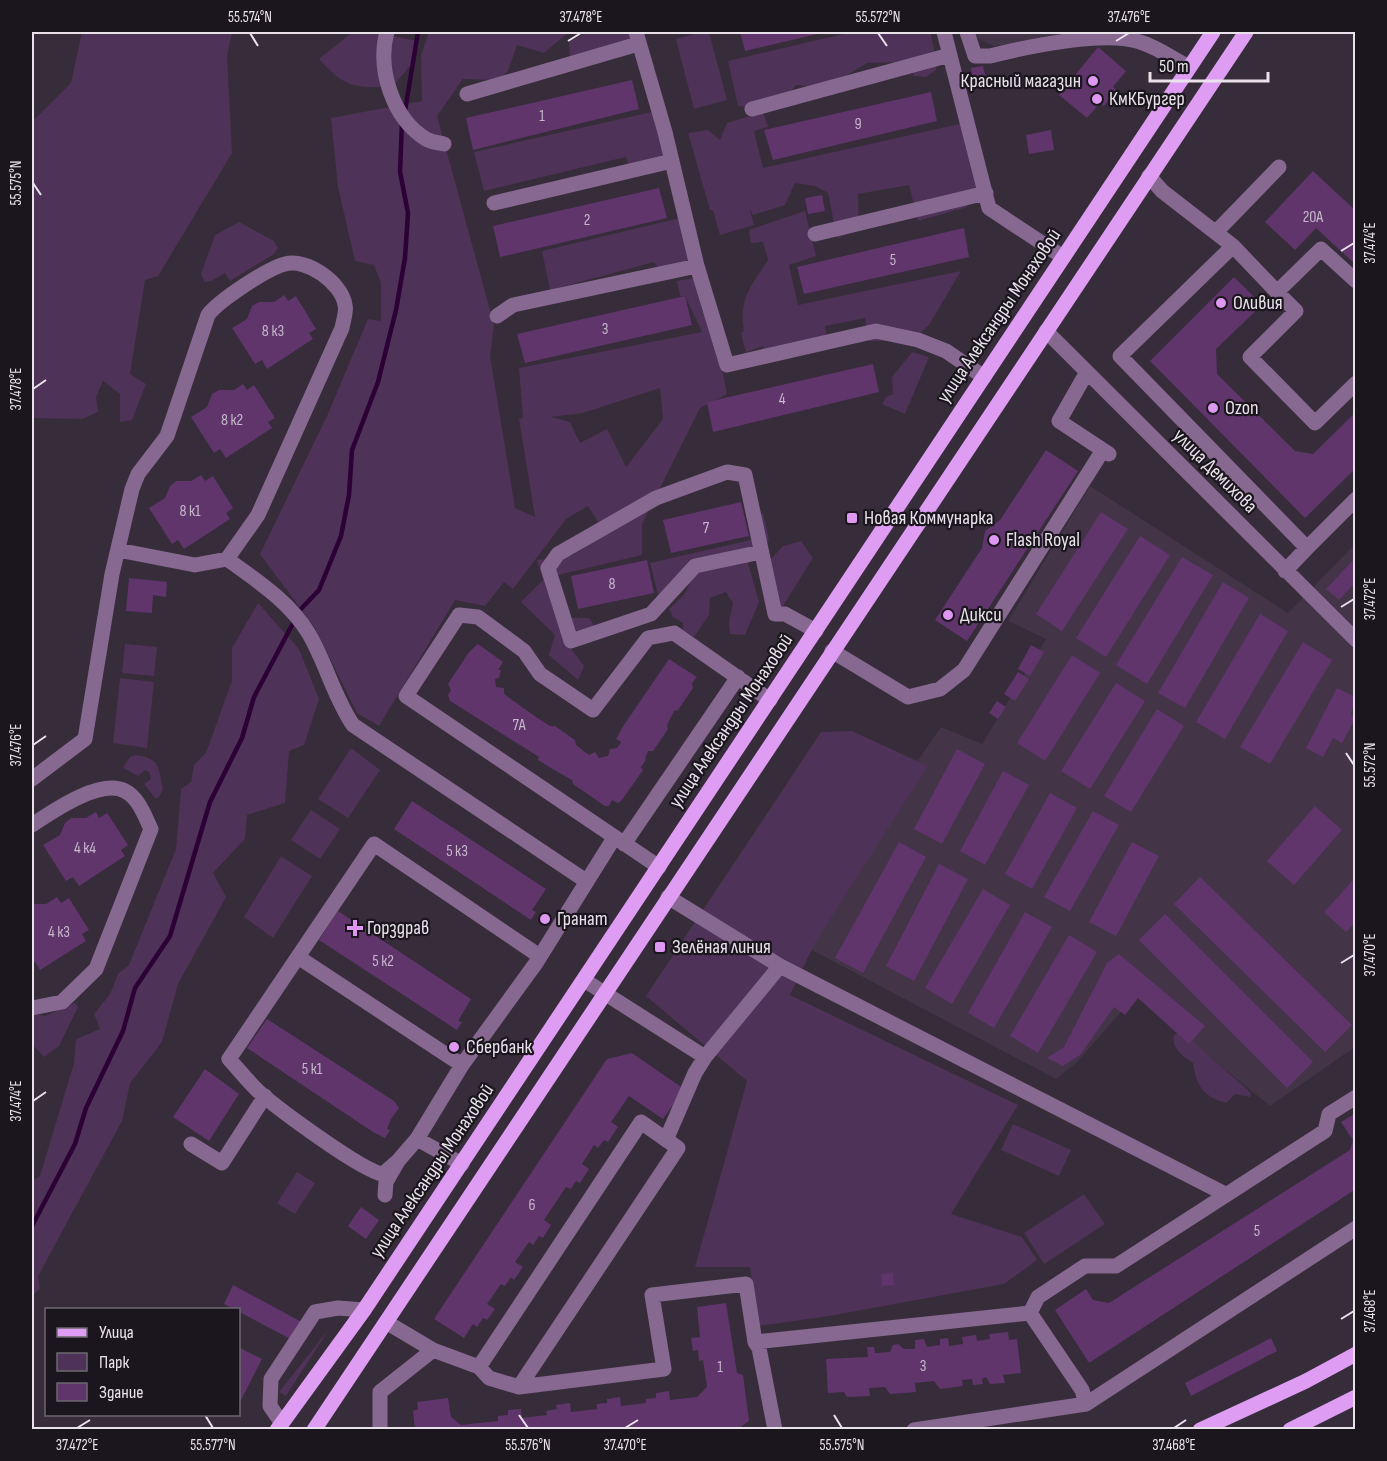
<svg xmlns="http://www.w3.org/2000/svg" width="1387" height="1461" viewBox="0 0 1387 1461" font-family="'Sofia Sans Condensed',sans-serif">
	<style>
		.built { fill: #433448 }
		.green { fill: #4e3257; fill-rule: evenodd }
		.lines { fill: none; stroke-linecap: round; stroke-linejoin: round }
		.stream { stroke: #2b0136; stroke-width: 4.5 }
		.building { fill: #5f356c }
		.minor { stroke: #876891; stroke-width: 15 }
		.major { stroke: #de9df2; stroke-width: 15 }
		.ticks { fill: none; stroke: #e9e2eb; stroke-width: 2 }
		.poi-dot { fill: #de98f2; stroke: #1b161d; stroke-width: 2 }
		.labels { text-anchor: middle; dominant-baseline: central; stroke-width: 4.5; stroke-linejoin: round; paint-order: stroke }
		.number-label { font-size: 16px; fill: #c6b7cb }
		.poi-label { font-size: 20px; fill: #e9e2eb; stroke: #1b161d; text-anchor: start }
		.street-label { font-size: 20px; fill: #e9e2eb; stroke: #1b161d }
		.neatline { fill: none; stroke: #e9e2eb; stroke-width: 2 }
		.ticks-label { font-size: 15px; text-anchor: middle; fill: #e9e2eb }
	</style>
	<rect width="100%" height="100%" fill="#372c3a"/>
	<path class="built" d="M963 32H1078L994 46Z
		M1090 486 1288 613 1355 544V1047L1270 1106 1135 996 1077 1062 1056 1079 793 940 941 727 982 744 1046 639 1008 621Z"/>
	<path class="green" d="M82 32H232L227 56 232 153 158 276 145 280 130 374 146 384 132 420 120 422V394L103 381 96 397 98 412 82 419 32 418V122L71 83Z
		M363 32H388L394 36 416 41 411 65 392 87C355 88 345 88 319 59L350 34Z
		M429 32H569L544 53 517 45 508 71 498 80 463 79 437 116 494 325 490 356 515 508 535 517 519 419 523 418 519 368 702 332 685 296H680L677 281 704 276 727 394 700 408 642 524V555L558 575 564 618H589L595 627 569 646 584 666 578 680 549 655 555 635 521 602 543 580 537 560 571 556 606 534 588 506 566 519 513 589 504 582 485 606 455 600 379 726 357 713 315 628 260 554 327 416 368 319 381 321V283L374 265 355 261 338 187 331 118 422 101 421 56ZM660 388 663 419 626 467 607 429 580 443 570 422 551 417 583 413Z
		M587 32H636L640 46 570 58 569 42Z
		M702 32H709L727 100 694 109 676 39Z
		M852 32H930L937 62 936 70 926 77 914 76 907 62 867 63 826 88 796 85 775 109 738 106 728 61Z
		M656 111 666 158 630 170 626 157 484 191 474 152Z
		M763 112 768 127 754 131 763 168 968 122 979 182 967 207 918 221 909 185 858 194 859 230 837 238 828 193 815 186 795 183 785 205 753 215 749 208 754 225 720 235 713 210H710L688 133 708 130 720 140 727 123Z
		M805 211 816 256 789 265 798 305 961 271 929 325 911 341H869L865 318 825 326 828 346 764 356 763 346 746 352 741 334 744 330C738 300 752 284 768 260L763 242 751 243 749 230Z
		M684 217 695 262 662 273 654 262 550 290 542 251Z
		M239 222 274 241 278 248 274 254 230 281 225 273 211 281 205 282 201 274 215 235Z
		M912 352 929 357 905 414 882 404 886 397 893 394 892 377Z
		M763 513 769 540 748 563 759 602 745 635 730 634 729 622 733 603 726 592 710 598 709 615 694 637 683 630V623L673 617 669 609 684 595 689 585 687 581 659 598 650 563 751 540 747 517Z
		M801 541 813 558 781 609 769 561 783 546Z
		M258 603 299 649 319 699 304 745 289 751 285 803 247 815 245 839 213 873 226 897 178 984 162 1042 130 1083 122 1121 38 1276 40 1289 32 1296V1181L40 1176 74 1063 76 1039 100 1029 94 1014 110 994 118 974 129 965 176 849 181 789 191 782 194 765 206 753 232 681V648Z
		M125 644 157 647 154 676 122 673Z
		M120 678 154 682 147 748 113 743Z
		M852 731 928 766 815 943 790 995 1018 1105 951 1214 1022 1237 1037 1260 1004 1284 829 1316 758 1326 750 1267H695L747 1081 646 996 821 732Z
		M351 748 380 770 348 818 318 799Z
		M135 755C161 758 158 767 163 790L158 798H155L144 784 151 779 149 772 145 770 138 776 123 768 130 757Z
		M311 810 340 829 320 859 291 840Z
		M281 856 312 876 273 938 244 917Z
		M75 1003 78 1007 59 1046 44 1057 32 1044V1014L45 1016Z
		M1181 1031 1248 1090 1251 1094 1250 1097 1235 1094 1226 1103C1204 1097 1196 1086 1193 1063 1183 1056 1171 1049 1174 1035Z
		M1013 1124 1071 1150 1059 1176 1001 1150Z
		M297 1172 315 1183 295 1214 277 1203Z
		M1084 1194 1105 1224 1044 1264 1024 1233Z
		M329 1329 286 1396 279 1392Z"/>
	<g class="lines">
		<path class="stream" d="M405 111 418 32
			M32 1226 75 1144 86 1108 123 1031 135 988 170 936 210 802 242 738 254 697 300 610 319 590 341 536 349 495 352 450 378 382 396 310 405 258 408 213 400 172 402 122"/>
	</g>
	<path class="building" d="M740 32H826L745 51Z
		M1098 47 1126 71 1113 87 1117 90 1104 106 1100 103 1087 118 1059 95Z
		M983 66 986 78 973 80 971 68Z
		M632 80 639 109 473 150 466 118Z
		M931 92 937 121 773 160 764 130Z
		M1051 130 1054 150 1029 154 1026 135Z
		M1313 171 1356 211V265L1316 228 1295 250 1265 222Z
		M659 188 667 218 500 257 493 226Z
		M822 195 825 211 808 214 805 198Z
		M964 228 969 257 804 294 797 267Z
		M1234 277 1262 305 1216 349 1217 374 1295 451 1313 454 1356 412V468L1305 518 1150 361Z
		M284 295 288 301 296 296 316 329 309 333 313 339 267 369 262 360 255 364 232 328 247 319 252 306 259 302H274Z
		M685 296 692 325 525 363 517 334Z
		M873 364 879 392 713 432 707 402Z
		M243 384 247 390 254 385 275 418 268 422 272 428 226 458 220 449 214 453 191 417 207 407 212 394 219 390H234Z
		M1046 450 1078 471 967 641 935 620 982 548 985 531 1000 520Z
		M201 475 205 481 213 476 233 508 226 513 230 519 184 549 178 540 172 544 149 508 165 498 170 486 176 481H191Z
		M741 502 749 536 671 553 663 520Z
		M1101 512 1128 529 1062 631 1036 614Z
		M1140 536 1170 555 1106 657 1076 638Z
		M1182 557 1213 575 1147 684 1116 665Z
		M1356 557V582L1339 600 1326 589Z
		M647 560 654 593 578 609 571 576Z
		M129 578 167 582 166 597 153 595 152 613 126 611Z
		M1223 582 1249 598 1185 708 1158 693Z
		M1260 614 1288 631 1225 739 1196 722Z
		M1303 642 1332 660 1270 764 1240 747Z
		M478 644 503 662 498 670H501L499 678 495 679 496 687 504 688V694L536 717 550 726H555L575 740 576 745 589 755 595 752 599 758 608 756 610 749 617 748 621 742 616 739 624 725 669 659 697 677 692 683 693 688 678 710 674 711 667 725 668 729 653 751H648L645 758 646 760 641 767 643 770 622 800 618 803 612 800 609 806H605L573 784 572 780 551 768 538 760 539 757 450 701 448 695 451 690 448 684 469 652Z
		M1031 645 1044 652 1030 676 1018 669Z
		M1072 655 1100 673 1045 761 1017 743Z
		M1018 672 1029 679 1015 701 1004 694Z
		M1116 683 1145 701 1090 789 1061 771Z
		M1337 688 1356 697 1351 714 1356 717 1342 743 1333 738 1323 757 1306 748Z
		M997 701 1006 707 998 719 989 713Z
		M1157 709 1184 726 1131 812 1104 796Z
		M957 749 985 764 942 844 914 829Z
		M1003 771 1029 785 985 865 960 851Z
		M1050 793 1077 808 1032 889 1005 874Z
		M412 801 546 889 532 910 536 912 531 920 394 829Z
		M1315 806 1342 830 1294 885 1267 861Z
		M1093 811 1119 825 1070 911 1044 897Z
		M96 812 99 818 107 813 128 845 121 850 125 856 79 886 73 877 66 881 43 845 60 835 65 823 71 818H86Z
		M899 842 926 857 863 973 835 958Z
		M1132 842 1159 856 1116 936 1089 922Z
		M939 864 968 879 914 981 886 966Z
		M1200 877 1352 1025 1325 1052 1174 904Z
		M1356 877V922L1346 932 1324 912Z
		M983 889 1010 905 952 1004 925 988Z
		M57 897 61 903 69 898 89 930 82 934 86 941 40 970 35 962 32 963V904H46Z
		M338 911 471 999 458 1021 462 1022 457 1030 319 940Z
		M1025 912 1052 927 994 1028 968 1013Z
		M1165 914 1313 1062 1287 1088 1139 940Z
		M1069 935 1097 952 1038 1053 1010 1036Z
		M1119 954 1205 1026 1189 1044 1138 998 1125 1015 1114 1007 1080 1055 1063 1066 1047 1058 1064 1047 1107 963Z
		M267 1019 394 1101 399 1108 391 1119 387 1129 390 1130 385 1138 373 1132 247 1048Z
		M632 1053 684 1089 663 1119 629 1096 611 1122 618 1127 608 1142 604 1140 598 1148 594 1145 582 1164 589 1169 580 1183 576 1181 571 1189 566 1187 544 1220 551 1225 543 1238 539 1236 533 1245 529 1242 515 1262 523 1267 514 1280 511 1277 505 1286 501 1284 487 1304 495 1309 487 1320 483 1318 477 1327 473 1324 464 1338 434 1319 607 1059Z
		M205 1069 239 1094 209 1141 173 1117Z
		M1356 1113V1189L1089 1363 1055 1310 1086 1289 1093 1300 1109 1303 1350 1150 1353 1140 1341 1122Z
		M361 1207 379 1220 366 1239 348 1226Z
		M893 1272 894 1285 882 1286 881 1274Z
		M233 1285 307 1325 298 1343 224 1304Z
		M726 1303 737 1373 743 1375 749 1421 738 1429 415 1430 413 1411 418 1409 417 1402 448 1398 451 1417 461 1425 498 1421V1416L508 1415V1410L521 1409 522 1418 547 1415 546 1411 557 1409 556 1405 570 1403 571 1412 597 1409V1404L607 1403V1399L620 1397 621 1406 646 1403V1399L656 1398V1393L669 1391 670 1400 697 1397 707 1387 703 1360 699 1361 698 1350 693 1351 691 1338 700 1337 697 1307Z
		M1008 1332 1009 1340 1017 1339 1021 1373 1003 1375 1005 1383 990 1384 986 1377 982 1379 983 1384 973 1385 972 1379 962 1380 963 1386 940 1389 934 1381 915 1383 916 1392 890 1394 885 1387 869 1388 870 1396 847 1397 844 1392 828 1393 826 1359 868 1357 867 1347H874L875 1353 890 1352 893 1345 898 1344 904 1349H915V1340L924 1339 927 1347 940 1345V1339L948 1338 949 1346 963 1344 962 1337 976 1335 977 1341 990 1339 989 1334Z
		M1271 1338 1277 1351 1191 1396 1185 1383Z
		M238 1347 262 1359 241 1400 238 1398Z"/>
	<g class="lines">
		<path class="minor" d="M387 32C377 68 392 118 426 139 431 142 439 143 444 144
			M636 32 665 132 697 266 727 365 876 331 918 340 946 351 984 377
			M944 32 989 208 1063 257
			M967 32 975 56H990C1026 47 1105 30 1140 42 1157 47 1173 59 1189 67
			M467 94 638 44
			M752 109 950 55
			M1149 176 1162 191 1233 246 1120 356 1307 548 1356 499
			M494 203 672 161
			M1216 232 1279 167
			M815 234 986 193
			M1233 246 1277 292 1321 249 1356 281
			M1277 292 1296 311 1250 357 1315 423 1356 383
			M497 316 513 305 697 266
			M1046 331 1356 640
			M1087 372 1059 421 1109 454
			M118 550 195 565 227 559C256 580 290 602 309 634 326 663 334 697 353 725L586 881
			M761 552 695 566 651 614 571 641 548 568 558 554 656 498 727 472 745 475 775 614H785L816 631
			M1285 571 1307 548
			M832 651 908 697 940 689 964 670 1103 450
			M32 779 85 739 112 574 132 489 138 474 167 436 208 315C218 301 268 268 285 264 307 258 342 283 345 305 347 312 343 321 342 328L258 515 227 559
			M32 825C52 812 100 778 125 791 139 798 145 817 151 829L96 969 62 1002 32 1008
			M624 844 738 677
			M659 867 406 696 459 615 478 617 524 651 540 674 593 710 648 638 674 633 770 700
			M668 897 780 966 1225 1194
			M298 957 462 1065
			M584 980 705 1057
			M417 1139 462 1164
			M666 1140 695 1073 705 1057 780 966
			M191 1144 222 1163 265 1096
			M398 1161 383 1174C363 1172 274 1106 257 1090 247 1080 238 1069 229 1059L374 844 538 955
			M385 1195 386 1182 398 1161 417 1139 462 1065 536 963 614 838
			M1030 1313 1038 1297 1085 1266H1116L1325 1131 1329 1114 1356 1097
			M1030 1313 1082 1390 1086 1404
			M386 1322 433 1350 479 1367 489 1378 519 1387 664 1369 652 1295 746 1284 755 1342 1030 1313
			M755 1342 759 1348 775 1430
			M479 1367 641 1122 678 1148 519 1387
			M281 1422 270 1406 271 1379 315 1312 338 1308 364 1310
			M380 1430V1392L433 1350
			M914 1430 1086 1404 1356 1228"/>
		<path class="major" d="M277 1430 364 1310 1213 32
			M314 1430 1246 32
			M1200 1430 1306 1381 1356 1354
			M1290 1430 1356 1397"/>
	</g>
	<path class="ticks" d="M250 33 258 46M878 33 887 46M568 41 581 33M1116 41 1129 33M33 183 41 195M1341 251 1354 243M33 389 46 380M1341 607 1354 599M33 745 46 736M1346 753 1354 765M1341 963 1354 955M33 1101 46 1092M1341 1319 1354 1311M205 1415 213 1428M519 1415 528 1428M834 1415 842 1428M77 1428 90 1420M625 1428 638 1420M1174 1428 1186 1420"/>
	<g class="poi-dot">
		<circle cx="1093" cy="81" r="6"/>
		<circle cx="1097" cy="99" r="6"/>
		<circle cx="1221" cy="303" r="6"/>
		<circle cx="1213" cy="408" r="6"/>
		<rect x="846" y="512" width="12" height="12" rx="3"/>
		<circle cx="994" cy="540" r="6"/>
		<circle cx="948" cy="615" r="6"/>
		<circle cx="545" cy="919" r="6"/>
		<path d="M352 919h6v6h6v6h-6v6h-6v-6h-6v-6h6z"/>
		<rect x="654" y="941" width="12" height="12" rx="3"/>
		<circle cx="454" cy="1047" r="6"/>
	</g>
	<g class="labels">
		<g class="number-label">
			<text x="542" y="116">1</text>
			<text x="858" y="124">9</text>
			<text x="1313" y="217">20А</text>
			<text x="587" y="220">2</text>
			<text x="893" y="260">5</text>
			<text x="605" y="329">3</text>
			<text x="273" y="331">8 к3</text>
			<text x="782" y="399">4</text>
			<text x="232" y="420">8 к2</text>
			<text x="190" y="511">8 к1</text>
			<text x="706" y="528">7</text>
			<text x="612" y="584">8</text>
			<text x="519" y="725">7А</text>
			<text x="85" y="848">4 к4</text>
			<text x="457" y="851">5 к3</text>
			<text x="59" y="932">4 к3</text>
			<text x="383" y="961">5 к2</text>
			<text x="312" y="1069">5 к1</text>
			<text x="532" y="1205">6</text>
			<text x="1257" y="1231">5</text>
			<text x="923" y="1366">3</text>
			<text x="720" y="1367">1</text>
		</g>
		<g class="poi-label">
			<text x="1081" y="81" text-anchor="end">Красный магазин</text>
			<text x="1109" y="99">КмКБургер</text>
			<text x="1233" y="303">Оливия</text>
			<text x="1225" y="408">Ozon</text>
			<text x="864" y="518">Новая Коммунарка</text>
			<text x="1006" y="540">Flash Royal</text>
			<text x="960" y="615">Дикси</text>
			<text x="557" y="919">Гранат</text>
			<text x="367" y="928">Горздрав</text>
			<text x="672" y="947">Зелёная линия</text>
			<text x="466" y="1047">Сбербанк</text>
		</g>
		<g class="street-label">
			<text transform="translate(999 316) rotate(-56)">улица Александры Монаховой</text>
			<text transform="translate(1215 471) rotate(45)">улица Демихова</text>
			<text transform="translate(731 721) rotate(-56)">улица Александры Монаховой</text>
			<text transform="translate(432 1171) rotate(-56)">улица Александры Монаховой</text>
		</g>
	</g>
	<rect width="1387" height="1461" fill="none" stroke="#1b161d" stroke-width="66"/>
	<rect x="45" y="1308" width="195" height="108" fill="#1b161d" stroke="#6d686f" stroke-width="1.5"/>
	<rect x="57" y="1328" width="30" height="9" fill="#de9df2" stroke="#6d686f" stroke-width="1.5"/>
	<text x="99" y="1338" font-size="18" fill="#e9e2eb">Улица</text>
	<rect x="57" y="1353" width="30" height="18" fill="#4e3257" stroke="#6d686f" stroke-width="1.5"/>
	<text x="99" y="1368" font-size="18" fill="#e9e2eb">Парк</text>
	<rect x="57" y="1383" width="30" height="18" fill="#5f356c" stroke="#6d686f" stroke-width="1.5"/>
	<text x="99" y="1398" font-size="18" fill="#e9e2eb">Здание</text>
	<path d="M1150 72v9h118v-9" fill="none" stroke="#e9e2eb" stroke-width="3"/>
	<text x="1159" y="72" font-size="18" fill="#e9e2eb" stroke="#1b161d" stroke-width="4.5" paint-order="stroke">50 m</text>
	<rect x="33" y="33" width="1321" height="1395" class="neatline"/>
	<g class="ticks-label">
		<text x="250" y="22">55.574°N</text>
		<text x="581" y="22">37.478°E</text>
		<text x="878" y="22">55.572°N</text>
		<text x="1129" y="22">37.476°E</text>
		<text transform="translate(16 183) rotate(-90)" y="5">55.575°N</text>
		<text transform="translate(1370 243) rotate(-90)" y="5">37.474°E</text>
		<text transform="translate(16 389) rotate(-90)" y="5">37.478°E</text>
		<text transform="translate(1370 599) rotate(-90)" y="5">37.472°E</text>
		<text transform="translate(16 745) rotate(-90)" y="5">37.476°E</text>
		<text transform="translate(1370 765) rotate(-90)" y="5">55.572°N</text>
		<text transform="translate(1370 955) rotate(-90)" y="5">37.470°E</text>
		<text transform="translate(16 1101) rotate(-90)" y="5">37.474°E</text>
		<text transform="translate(1370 1311) rotate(-90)" y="5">37.468°E</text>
		<text x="77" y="1450">37.472°E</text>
		<text x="213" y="1450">55.577°N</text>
		<text x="528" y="1450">55.576°N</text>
		<text x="625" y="1450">37.470°E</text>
		<text x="842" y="1450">55.575°N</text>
		<text x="1174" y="1450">37.468°E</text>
	</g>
</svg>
